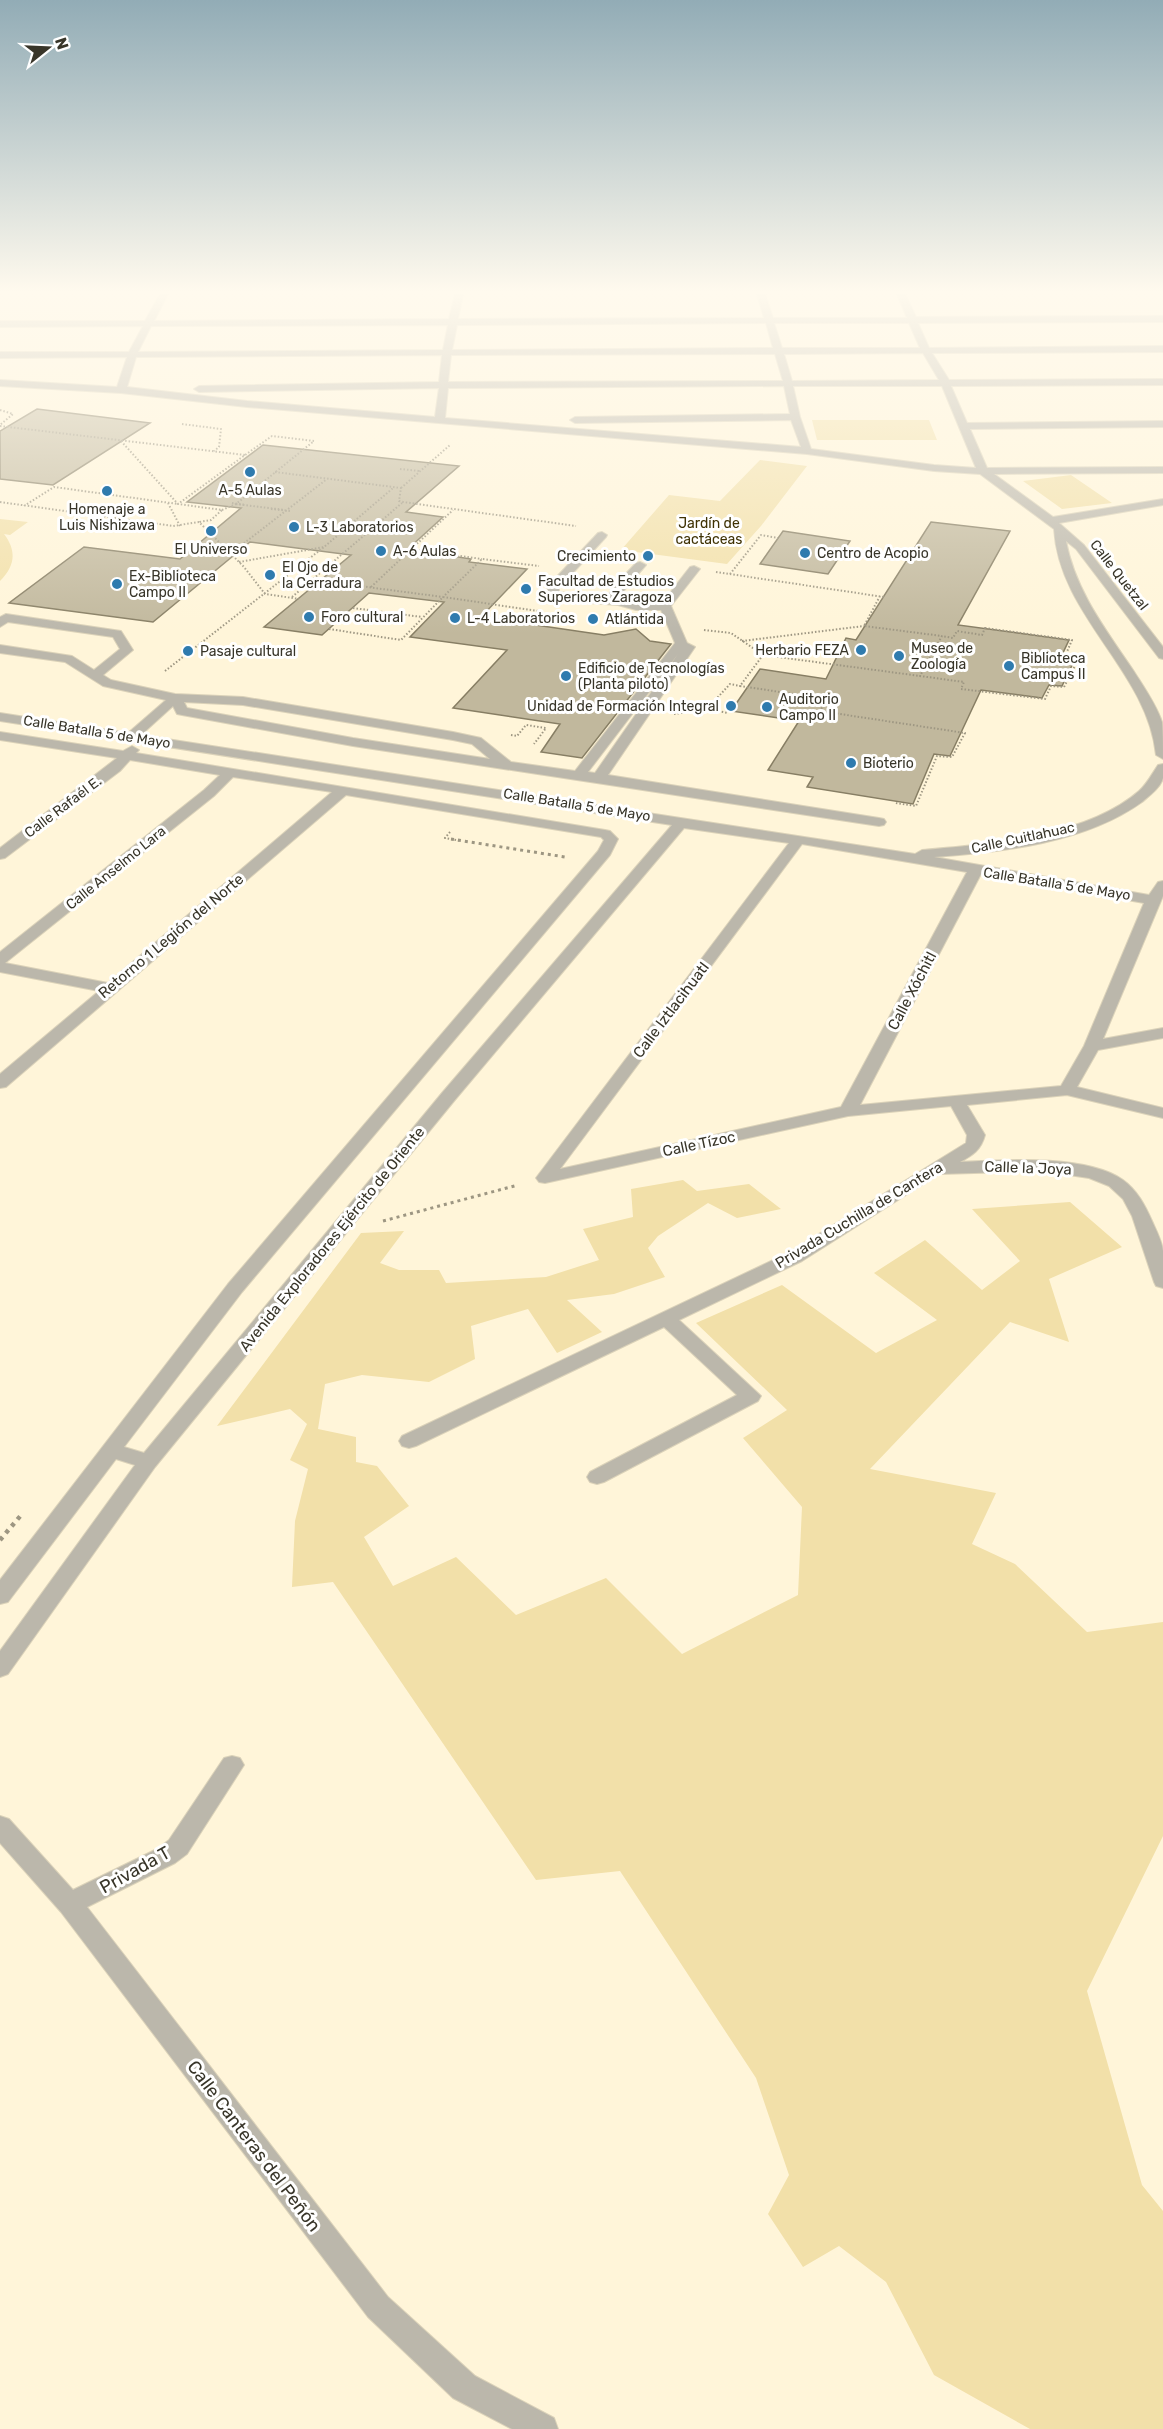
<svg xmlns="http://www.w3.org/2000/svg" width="1163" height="2429" viewBox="0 0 1163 2429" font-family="Rubik,sans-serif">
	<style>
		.green { fill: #f2e0a9 }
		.building { fill: #c1b89d; stroke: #877e64; stroke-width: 1.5 }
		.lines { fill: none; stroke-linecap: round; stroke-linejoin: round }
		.minor-casing { stroke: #dbd2b9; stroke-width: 2 }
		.path-far2 { stroke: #9d9682; stroke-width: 2; stroke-dasharray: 1.5 2; stroke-linecap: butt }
		.path-far1 { stroke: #9d9682; stroke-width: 3; stroke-dasharray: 3 4; stroke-linecap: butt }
		.path { stroke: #9d9682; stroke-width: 4.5; stroke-dasharray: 4 5; stroke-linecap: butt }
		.minor { fill: #bbb7ab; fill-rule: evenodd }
		.path-bridge { stroke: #9d9682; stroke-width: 2; stroke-dasharray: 1.5 2; stroke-linecap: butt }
		.poi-dot { fill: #2f7bae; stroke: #fff; stroke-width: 2 }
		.labels { text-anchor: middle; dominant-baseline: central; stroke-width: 6; stroke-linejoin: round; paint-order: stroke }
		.far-poi-label { font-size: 14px; fill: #383529; stroke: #fff; text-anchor: start }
		.far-park-label { font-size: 14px; fill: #3f3204; stroke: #fff }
		.far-street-label { font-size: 14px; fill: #383529; stroke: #fff }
		.street-label { font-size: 15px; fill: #383529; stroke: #fff }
		.near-street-label { font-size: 18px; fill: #383529; stroke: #fff }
	</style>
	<rect width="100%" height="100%" fill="#fff5d9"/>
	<path class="green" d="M812 420H929L937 440H817Z
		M760 460 807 466 761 526 727 564 621 550 669 495 720 501Z
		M1071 475 1112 503 1062 509 1023 481Z
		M0 519 28 522 10 535 4 534C17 551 15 566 0 581Z
		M683 1180 697 1191 749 1184 781 1209 737 1218 708 1203 658 1236 648 1248 665 1277 614 1294 567 1300 602 1332 557 1353 528 1309 471 1326 475 1359 429 1382 362 1375 325 1384 318 1429 356 1437V1462L377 1466 409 1506 364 1537 393 1586 456 1557 516 1615 606 1578 682 1654 798 1595 802 1507 743 1438 787 1410 696 1323 782 1285 876 1353 937 1320 874 1273 925 1240 982 1290 1020 1261 972 1209 1070 1202 1122 1247 1049 1279 1069 1342 1010 1322 870 1469 996 1493 972 1544 1015 1564 1087 1632 1163 1622V1836L1087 1991 1142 2185 1163 2211V2429H1030L934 2375 886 2282 839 2246 803 2267 768 2214 789 2175 756 2078 620 1871 536 1880 333 1582 292 1587 295 1521 308 1469 290 1460 307 1424 290 1409 217 1426 361 1233 404 1231 380 1263 399 1270H439L446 1283 546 1277 599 1260 583 1229 633 1217 631 1189Z"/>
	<path class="building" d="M37 409 134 421 150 423 53 485 0 479V431Z
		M263 445 459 466 406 512 443 517 408 549 471 559 469 562 527 569 481 617 604 635 636 629 650 641 671 644 582 758 541 752 560 724 453 708 507 650 410 637 444 602 369 593 322 635 264 627 351 555 250 542 153 622 9 603 84 547 180 559 241 508 187 502Z
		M931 522 1010 531 958 625 1069 640 1062 655 1076 657 1062 686 1049 685 1042 698 981 690 950 756 934 754 913 804 807 787 813 777 768 770 799 721 731 711 760 669 826 679 846 638 856 640Z
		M783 531 850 541 828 574 760 564Z"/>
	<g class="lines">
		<g class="minor-casing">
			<path id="minor" d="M160 294H168L154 321 449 319 455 294H463L458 319 764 318 757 294H765L773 318H907L897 294H905L916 317 1163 316V322L918 323 929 348 1163 346V352L932 353 949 380 1163 379V385L951 386 967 423 1163 421V427L970 429 987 468 1163 467V473L994 474 1053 517 1163 499V505L1059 523 1084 545 1163 647V659L1159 658 1076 549 1066 541C1075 590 1106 630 1133 670 1143 686 1156 704 1162 722 1163 733 1163 748 1163 759L1156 755C1148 671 1059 616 1054 529L980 474 934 471 807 454 247 407 121 393 0 386V380L117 387 127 357 0 358V352H129L143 326 0 327V321H145ZM766 323 773 348 452 350 457 325ZM774 323H909L920 348H782ZM448 325 443 350 138 352 151 326ZM923 353 939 380 792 381 784 354ZM775 354 783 381 448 382 451 355ZM442 355 439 382 199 386 194 389 199 392 439 388 435 417 247 401 127 387 136 357ZM784 386 790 414 575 417 570 420 575 423 791 420 801 447 445 418 448 388ZM793 386H942L976 468 934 465 811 449 800 417Z
				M602 532 607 535 606 537 559 588V592L610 598 608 595 614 586 636 563 640 562 646 565 620 595C628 607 648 603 662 603L690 567 694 566 700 569 671 606 687 643 695 647 608 775 879 818 884 819 886 822 884 825 879 826 353 746 182 715 177 714 173 706 141 735 915 854 922 850C989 844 1086 837 1139 791 1147 784 1152 774 1158 765L1163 764C1163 768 1163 774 1163 778 1161 787 1149 796 1142 802 1085 843 1003 852 934 857L1149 895 1158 882 1163 881V896L1103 1039 1163 1028V1038L1098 1050 1077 1087 1163 1108V1118L1067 1095 967 1105 985 1135C981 1150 973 1155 960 1162 1003 1160 1086 1154 1123 1180 1137 1190 1145 1205 1152 1221 1156 1230 1162 1241 1163 1251 1163 1263 1163 1276 1163 1288L1156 1286 1154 1282 1132 1216 1123 1199 1109 1186 1089 1178 1042 1171 939 1174 802 1261 679 1320 761 1396 758 1401 604 1482 597 1484 590 1482 587 1477 590 1472 737 1395 664 1327 416 1446 409 1448 402 1446 399 1441 402 1436 788 1253 966 1143 967 1135 951 1106 848 1116 545 1183 539 1182 536 1178 539 1174 789 843 684 828 454 1101 155 1467 8 1674 0 1677V1651L135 1465 116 1459 8 1602 0 1604V1580L228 1284 598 851 604 840 601 837 346 795 6 1087 0 1088V1074L99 991 0 972V952L204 790 220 775 130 760 120 771 5 858 0 859V848L117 758 0 740V732L123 751 132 746 139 750 136 753 605 830 610 831 618 839 610 855 242 1292 124 1447 144 1453 442 1093 672 825 0 721V713L128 733 166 700 103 686 65 662 0 653V645L72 656 94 670 120 649 113 637 8 622 0 627V617L6 614 121 631 133 650 103 675 111 680 175 694 243 697 453 732 481 738 511 762 575 771 675 643 661 610H636L618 605 576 602 550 596 547 587 549 585 598 533ZM678 654 595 773 588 772ZM184 702 243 705 453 740 472 744 490 759 353 738 187 708ZM233 777 332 792 108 983 5 963 214 796ZM802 844 967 872 841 1107 560 1169ZM981 874 1144 903 1084 1046 1061 1086 860 1105Z
				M232 1756 240 1758 244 1765 187 1854 175 1863 87 1907 388 2297 475 2376 554 2418 558 2429H512L453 2398 368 2317 61 1912 0 1843V1816L9 1819 73 1890 157 1849 169 1840 224 1758Z"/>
		</g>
		<path class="path-far2" d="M0 410 13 414 0 425
			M182 424 221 429 219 447 214 451
			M0 426 245 455 178 504 222 510 211 520 199 522
			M121 441 178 504
			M400 469 420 471
			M275 472 401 488 399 501 403 502 576 526
			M401 488 450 445
			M0 502 173 526 199 522 244 567 265 594 299 599
			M168 503 180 526
			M236 504 285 510
			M24 506 54 487 178 504
			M222 510 236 504 314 441 272 436 245 455
			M412 549 482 559
			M230 554 327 479
			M239 562 324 547 393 488
			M716 572 884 597
			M730 574 761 535 778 538
			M314 580 443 597 482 559 539 566
			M282 581 307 585
			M371 587 453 510
			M880 596 864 626 942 636
			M292 597 402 503
			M353 608 422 617
			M985 628 1072 640 1066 654 1080 656 1064 687 1051 686 1045 699 961 689 964 682 920 676 942 636 953 638 957 631 982 635Z
			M329 629 401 640 443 597 538 611
			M704 630 731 633 763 655 920 676
			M742 641 864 626
			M763 655 740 686 827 699 820 711 965 733 952 757 937 756 916 806 895 803
			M165 671 324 547
			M708 709 728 713
			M674 714 707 709 730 684 740 686
			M511 735 517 736 526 725 546 728 534 744
			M450 832 445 838 461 841"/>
		<path class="path-far1" d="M451 839 565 857
			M383 1221 518 1185"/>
		<path class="path" d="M0 1540 22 1514"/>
		<use href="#minor" class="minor"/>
		<path class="path-bridge" d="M232 503 245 505
			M271 509 290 511"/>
	</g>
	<linearGradient id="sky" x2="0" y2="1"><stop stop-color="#92acb6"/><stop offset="0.46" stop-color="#fffaee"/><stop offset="1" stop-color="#fffaee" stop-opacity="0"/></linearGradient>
	<rect width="1163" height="634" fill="url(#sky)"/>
	<g class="poi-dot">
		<circle cx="250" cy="472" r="6"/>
		<circle cx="107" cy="491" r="6"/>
		<circle cx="294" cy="527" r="6"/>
		<circle cx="211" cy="531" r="6"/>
		<circle cx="381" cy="551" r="6"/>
		<circle cx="805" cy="553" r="6"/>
		<circle cx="648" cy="556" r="6"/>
		<circle cx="270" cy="575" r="6"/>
		<circle cx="117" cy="584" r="6"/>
		<circle cx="526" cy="589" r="6"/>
		<circle cx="309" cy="617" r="6"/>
		<circle cx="455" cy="618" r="6"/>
		<circle cx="593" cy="619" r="6"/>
		<circle cx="861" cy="650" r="6"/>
		<circle cx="188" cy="651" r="6"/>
		<circle cx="899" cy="656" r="6"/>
		<circle cx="1009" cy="666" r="6"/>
		<circle cx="566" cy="676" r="6"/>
		<circle cx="731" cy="706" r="6"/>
		<circle cx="767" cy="707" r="6"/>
		<circle cx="851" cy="763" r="6"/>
	</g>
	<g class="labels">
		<g class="far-poi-label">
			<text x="250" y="490" text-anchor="middle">A-5 Aulas</text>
			<text x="107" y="509" text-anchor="middle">Homenaje a<tspan x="107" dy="16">Luis Nishizawa</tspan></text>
			<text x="306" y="527">L-3 Laboratorios</text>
			<text x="211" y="549" text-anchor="middle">El Universo</text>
			<text x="393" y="551">A-6 Aulas</text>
			<text x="817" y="553">Centro de Acopio</text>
			<text x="636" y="556" text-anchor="end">Crecimiento</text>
			<text x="282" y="567">El Ojo de<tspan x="282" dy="16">la Cerradura</tspan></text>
			<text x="129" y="576">Ex-Biblioteca<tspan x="129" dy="16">Campo II</tspan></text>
			<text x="538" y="581">Facultad de Estudios<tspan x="538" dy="16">Superiores Zaragoza</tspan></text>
			<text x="321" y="617">Foro cultural</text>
			<text x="467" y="618">L-4 Laboratorios</text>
			<text x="605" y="619">Atlántida</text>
			<text x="911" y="648">Museo de<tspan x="911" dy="16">Zoología</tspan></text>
			<text x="849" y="650" text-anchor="end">Herbario FEZA</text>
			<text x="200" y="651">Pasaje cultural</text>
			<text x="1021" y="658">Biblioteca<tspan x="1021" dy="16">Campus II</tspan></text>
			<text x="578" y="668">Edificio de Tecnologías<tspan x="578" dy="16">(Planta piloto)</tspan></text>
			<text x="779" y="699">Auditorio<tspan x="779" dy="16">Campo II</tspan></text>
			<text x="719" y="706" text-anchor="end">Unidad de Formación Integral</text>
			<text x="863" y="763">Bioterio</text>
		</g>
		<g class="far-park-label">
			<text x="709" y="523">Jardín de<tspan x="709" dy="16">cactáceas</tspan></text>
		</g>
		<g class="far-street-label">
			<text transform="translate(1119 575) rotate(52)">Calle Quetzal</text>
			<text transform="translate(97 732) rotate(9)">Calle Batalla 5 de Mayo</text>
			<text transform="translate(577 805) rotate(9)">Calle Batalla 5 de Mayo</text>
			<text transform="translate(63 807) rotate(-37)">Calle Rafaél E.</text>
			<text transform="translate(1023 838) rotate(-12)">Calle Cuitlahuac</text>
			<text transform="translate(116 868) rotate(-39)">Calle Anselmo Lara</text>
			<text transform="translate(1057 884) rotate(9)">Calle Batalla 5 de Mayo</text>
		</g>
		<g class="street-label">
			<text transform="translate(171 936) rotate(-40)">Retorno 1 Legión del Norte</text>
			<text transform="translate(912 991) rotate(-62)">Calle Xóchitl</text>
			<text transform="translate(671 1010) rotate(-53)">Calle Iztlacihuatl</text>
			<text transform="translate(699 1144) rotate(-12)">Calle Tízoc</text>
			<text transform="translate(1028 1168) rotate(2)">Calle la Joya</text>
			<text transform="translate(859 1215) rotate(-31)">Privada Cuchilla de Cantera</text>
			<text transform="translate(332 1239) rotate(-51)">Avenida Exploradores Ejército de Oriente</text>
		</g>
		<g class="near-street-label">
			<text transform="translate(135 1870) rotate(-29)">Privada T</text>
			<text transform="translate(254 2146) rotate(53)">Calle Canteras del Peñón</text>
		</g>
	</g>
	<g transform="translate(48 48) rotate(72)" stroke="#ffffff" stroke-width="4.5" paint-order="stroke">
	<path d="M0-4.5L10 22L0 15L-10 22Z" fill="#383529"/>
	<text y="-9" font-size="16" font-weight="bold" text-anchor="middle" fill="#383529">N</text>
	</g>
</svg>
